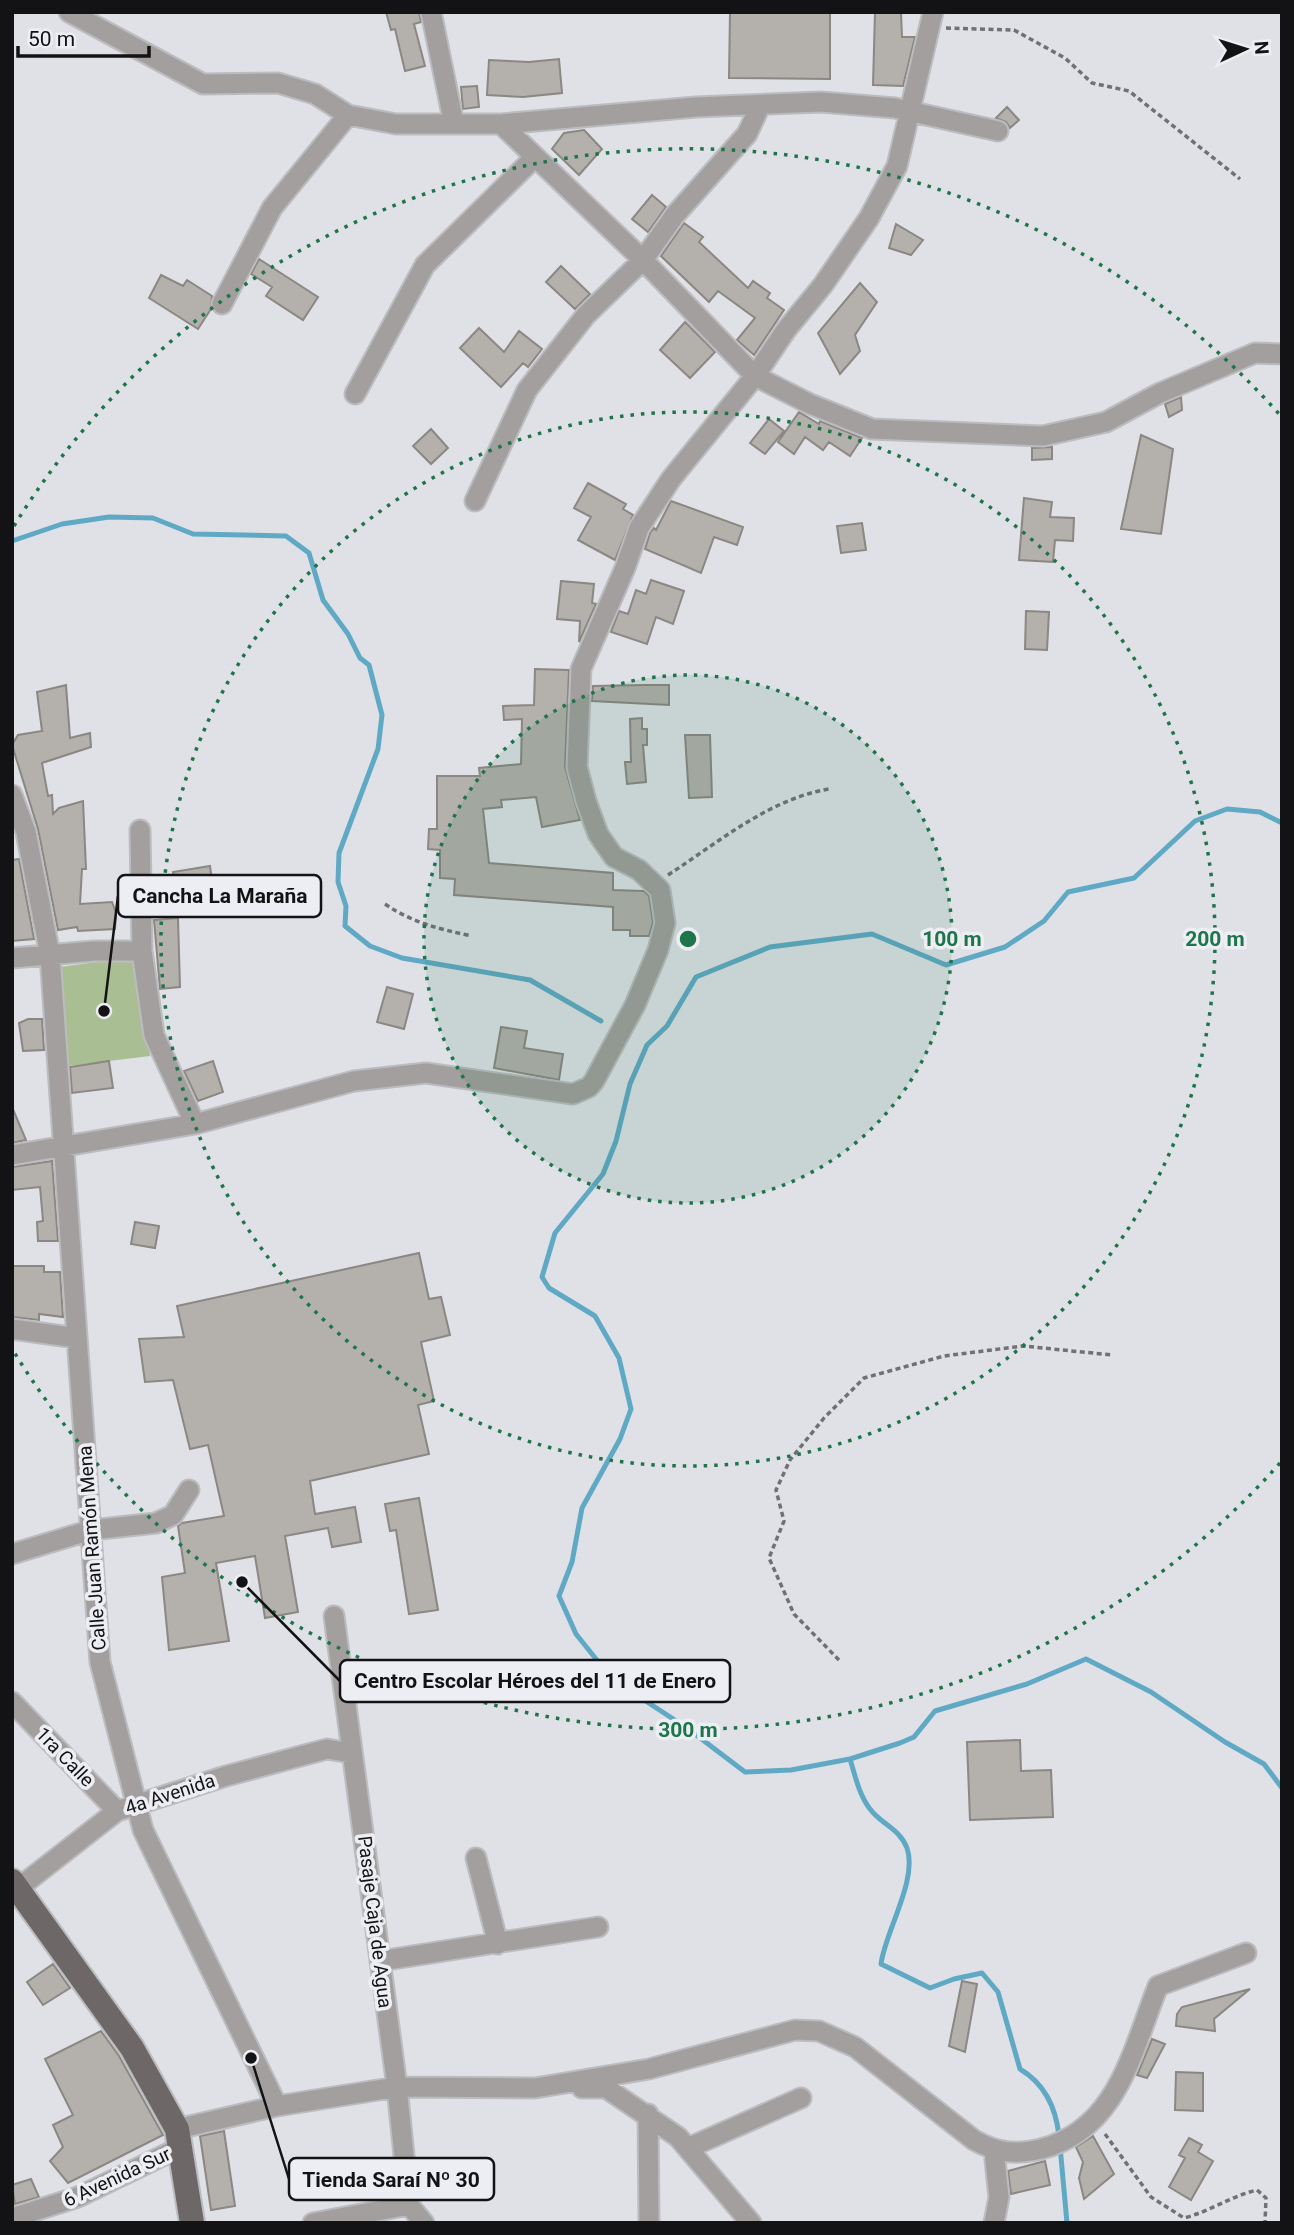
<svg xmlns="http://www.w3.org/2000/svg" width="1294" height="2235" viewBox="0 0 1294 2235" font-family="Roboto,sans-serif">
	<style>
		.green { fill: #aabe94 }
		.lines { fill: none; stroke-linecap: round; stroke-linejoin: round }
		.stream { stroke: #60a9c5; stroke-width: 5 }
		.building { fill: #b4b0ac; stroke: #8b8783; stroke-width: 2 }
		.minor-casing { stroke: #bbbcc0; stroke-width: 23 }
		.major-casing { stroke: #bbbcc0; stroke-width: 28 }
		.path { stroke: #717174; stroke-width: 3.5; stroke-dasharray: 5 3.5; stroke-linecap: butt }
		.minor { stroke: #a29f9e; stroke-width: 19 }
		.major { stroke: #6d6867; stroke-width: 24 }
		.ring { fill: none; stroke: #1d7549; stroke-width: 3.5; stroke-dasharray: 3.5 7 }
		.labels { text-anchor: middle; dominant-baseline: central; stroke-width: 7; stroke-linejoin: round; paint-order: stroke }
		.street-label { font-size: 19px; fill: #131315; stroke: #edeef3 }
		.centre { fill: #1d7549; stroke: #edeef3; stroke-width: 3.5 }
		.ring-label { font-size: 21px; text-anchor: middle; font-weight: bold; fill: #1d7549; stroke: #edeef3; stroke-width: 7; stroke-linejoin: round; paint-order: stroke }
		.leader { fill: none; stroke: #131315; stroke-width: 2.5 }
		.callout-dot { fill: #131315; stroke: #edeef3; stroke-width: 2.5 }
		.callout { fill: #edeef3; stroke: #131315; stroke-width: 2.5 }
		.callout-label { font-size: 21px; text-anchor: middle; font-weight: bold; fill: #131315 }
	</style>
	<rect width="100%" height="100%" fill="#e0e1e6"/>
	<path class="green" d="M137 957 150 1056 68 1066 59 967Z"/>
	<g class="lines">
		<path class="stream" d="M12 541 62 524 109 517 153 518 193 534 286 536 309 553 323 600 348 634 360 658 369 665 382 715 378 749 339 853 338 882 346 906 345 926 370 946 402 958 530 980 601 1021
			M1282 823 1260 812 1227 809 1195 821 1134 878 1068 892 1044 921 1005 947 946 965 872 934 770 947 696 977 667 1026 647 1045 630 1084 616 1141 603 1174 555 1233 542 1277 549 1288 595 1316 619 1358 631 1409 620 1439 582 1508 572 1562 559 1596 576 1634 612 1679 687 1728 745 1772 791 1770 850 1759 900 1743 914 1737 935 1711 1027 1684 1086 1659 1151 1692 1225 1742 1264 1764 1282 1788
			M850 1759C855 1775 859 1795 870 1809 881 1824 900 1829 907 1848 918 1880 885 1932 881 1964L930 1988 954 1979 982 1973 998 1992 1020 2069C1045 2084 1056 2107 1059 2136
			M1060 2146 1067 2223"/>
	</g>
	<path class="building" d="M386 12H419L421 22 414 24 425 66 405 71 395 29 391 30Z
		M730 12H830V79L729 78Z
		M875 12H901L902 37H915L903 86 873 85Z
		M559 59 562 93 523 97 487 95 489 60 529 62Z
		M477 86 479 107 463 109 461 87Z
		M1007 107 1019 120 1010 128 1006 122 996 118Z
		M584 130 602 149 579 175 552 149 564 133Z
		M652 195 666 207 648 232 632 219Z
		M684 223 703 237 699 242 748 288 753 281 770 293 767 298 784 310 754 355 737 340 755 318 718 291 709 302 661 256Z
		M896 224 923 240 911 255 889 248Z
		M259 259 318 297 303 320 266 296 272 287 251 274Z
		M561 266 590 294 575 309 546 282Z
		M161 275 183 286 187 280 212 296 211 309 198 329 149 298Z
		M860 283 877 302 855 335 860 351 840 374 818 333Z
		M685 322 715 352 690 378 660 350Z
		M479 328 504 352 519 331 542 349 528 367 523 363 501 387 460 348Z
		M1181 397 1182 410 1169 417 1165 404Z
		M799 412 819 424 820 421 862 438 850 456 829 442 823 450 805 437 794 454 778 442Z
		M769 419 784 431 765 454 750 443Z
		M431 429 448 448 431 464 413 446Z
		M1141 435 1173 449 1161 534 1121 529Z
		M1052 447V459L1032 460V448Z
		M588 483 626 504 623 509 633 515 615 560 578 540 591 517 574 508Z
		M1024 498 1052 502 1050 517 1074 518 1073 541 1055 540 1053 562 1019 560Z
		M671 501 743 527 737 545 714 537 701 573 645 549 650 533 654 528 656 530Z
		M862 523 866 550 841 553 837 526Z
		M651 580 684 591 673 624 656 617 647 644 611 632 619 611 628 614 636 590 646 594Z
		M561 581 594 584 592 603 596 604 579 642 580 621 557 619Z
		M1026 611 1049 612 1047 650 1025 649Z
		M535 669 569 670 565 767 580 820 542 827 536 797 501 800 502 807 483 809 489 863 613 873V890L644 891 649 896 653 922 649 936H630V930H613V907L454 895 455 879 440 878V850L428 849 429 829H437V776H480L479 768 521 764 522 719 504 720 503 706 534 705Z
		M66 685 70 738 90 733 91 747 42 763 48 796 52 795 53 814 59 808 83 801 86 869H82L80 904 112 902 116 913 115 929 78 931 77 927 58 930 38 829 12 745 18 735 42 731 37 692Z
		M646 685H669V705L592 701 593 686Z
		M642 718V729H647V745H643L646 782 627 784 625 762H631L630 719Z
		M685 735H710L712 797 689 798Z
		M19 859 34 939 12 941V860Z
		M210 866 214 895 177 900 173 872Z
		M178 918 180 987 160 989 154 920Z
		M387 987 413 994 404 1029 377 1022Z
		M28 1019H42L44 1050 23 1051 19 1023Z
		M501 1027 527 1031 524 1048 563 1054 559 1080 494 1068Z
		M109 1061 113 1088 72 1093 70 1067Z
		M213 1061 223 1092 198 1101 184 1071Z
		M12 1107 26 1140 12 1143Z
		M52 1161 58 1241H38L37 1222 43 1221 40 1187 12 1190V1167Z
		M135 1222 159 1226 155 1248 131 1244Z
		M419 1253 429 1299 441 1297 450 1335 421 1342 434 1401 418 1405 429 1454 310 1481 315 1514 355 1507 361 1542 332 1547 328 1528 285 1536 298 1612 265 1618 255 1556 216 1563 229 1641 169 1650 162 1577 185 1573 178 1526 182 1523 224 1516 208 1445 190 1449 173 1380 145 1382 139 1339 184 1337 177 1306Z
		M12 1266H44V1272H60L63 1317 39 1314V1320L12 1317Z
		M419 1498 438 1610 409 1614 396 1530 390 1531 385 1504Z
		M1020 1740 1021 1771 1051 1770 1053 1817 970 1820 967 1742Z
		M53 1964 70 1988 43 2005 27 1982Z
		M962 1981 977 1984 965 2052 949 2046Z
		M1250 1989 1214 2019 1215 2031 1176 2026 1177 2014 1182 2007Z
		M101 2031 119 2056 163 2135 68 2183 50 2161 63 2147 53 2125 73 2115 45 2059Z
		M1152 2039 1165 2044 1147 2078 1137 2075Z
		M1176 2072 1203 2073V2111L1175 2110Z
		M224 2131 235 2206 211 2210 200 2136Z
		M1093 2136 1114 2174 1084 2199 1079 2178 1083 2162 1076 2147Z
		M1189 2138 1202 2145 1198 2152 1213 2161 1191 2200 1169 2187 1185 2158 1179 2155Z
		M1045 2161 1050 2185 1011 2194 1008 2171Z
		M31 2179 39 2197 15 2204 12 2185Z"/>
	<g class="lines">
		<g class="minor-casing">
			<path id="minor" d="M69 12 203 84 278 83 315 94 348 115 396 124H501L643 260 755 376 810 404 872 429 1043 436 1106 422 1160 393 1255 353 1282 354
				M431 12 454 124
				M501 124 696 107 821 102 895 108 998 131
				M222 304 272 208 348 115
				M355 394 425 265 535 157
				M475 501 527 390 586 315 643 260 675 215 747 134 760 106
				M12 795 26 832 50 955 100 1662 143 1830 277 2106
				M140 830 142 951 154 1035 195 1124
				M12 958 94 951H142
				M12 1155 195 1124 354 1081 426 1073 573 1094 589 1087 594 1081 635 1005 658 950 665 923 660 890 639 870 614 857 598 834 586 801 577 767 581 669 625 568 639 528 671 479 755 376 786 330 823 285 869 218 897 166 933 12
				M12 1329 77 1338
				M12 1554 91 1530 156 1523 173 1515 189 1490
				M334 1616 397 2087 409 2205 424 2223
				M12 1702 117 1811
				M476 1858 498 1944
				M12 1893 117 1811 226 1776 327 1749 351 1753
				M380 1961 598 1927
				M582 2088H606L678 2137 751 2223
				M648 2114 649 2223
				M177 2129 277 2106 397 2087 535 2088 649 2069 795 2030 819 2031 855 2047 974 2140C997 2153 1015 2155 1041 2149 1118 2129 1132 2051 1158 1986L1246 1953
				M688 2148 801 2098
				M12 2218 78 2197 181 2147
				M313 2223 409 2205
				M994 2223 999 2197 994 2151"/>
		</g>
		<g class="major-casing">
			<path id="major" d="M12 1881 132 2048 177 2129 192 2223"/>
		</g>
		<path class="path" d="M946 28 1014 30 1065 58 1092 83 1129 91 1240 179
			M668 875C719 842 769 799 829 789
			M385 904C413 923 439 929 472 936
			M839 1660 794 1614 769 1558 784 1521 776 1490 790 1460 824 1418 864 1378 944 1356 1023 1346 1112 1355
			M1105 2134 1151 2197 1184 2218C1211 2211 1231 2196 1257 2190L1266 2198 1265 2223"/>
		<use href="#minor" class="minor"/>
		<use href="#major" class="major"/>
	</g>
	<circle cx="688" cy="939" r="264" fill="#1d7549" fill-opacity=".12"/>
	<g class="ring">
		<circle cx="688" cy="939" r="264"/>
		<circle cx="688" cy="939" r="527"/>
		<path d="M1280 1463A791 791 0 0 1 14 1352M14 526A791 791 0 0 1 1280 415"/>
	</g>
	<g class="labels">
		<g class="street-label">
			<text transform="translate(92 1548) rotate(-94)">Calle Juan Ramón Mena</text>
			<text transform="translate(65 1757) rotate(46)">1ra Calle</text>
			<text transform="translate(170 1794) rotate(-18)">4a Avenida</text>
			<text transform="translate(375 1922) rotate(83)">Pasaje Caja de Agua</text>
			<text transform="translate(117 2177) rotate(-25)">6 Avenida Sur</text>
		</g>
	</g>
	<circle cx="688" cy="939" r="10" class="centre"/>
	<g class="ring-label">
		<text x="952" y="946">100 m</text>
		<text x="1215" y="946">200 m</text>
		<text x="688" y="1737">300 m</text>
	</g>
	<path class="leader" d="M104 1011L118 896M242 1582L340 1681M251 2058L289 2179"/>
	<g class="callout-dot">
		<circle cx="104" cy="1011" r="7"/>
		<circle cx="242" cy="1582" r="7"/>
		<circle cx="251" cy="2058" r="7"/>
	</g>
	<g class="callout">
		<rect x="118" y="875" width="203" height="42" rx="7"/>
		<rect x="340" y="1660" width="390" height="42" rx="7"/>
		<rect x="289" y="2158" width="205" height="42" rx="7"/>
	</g>
	<g class="callout-label">
		<text x="220" y="903">Cancha La Maraña</text>
		<text x="535" y="1688">Centro Escolar Héroes del 11 de Enero</text>
		<text x="391" y="2187">Tienda Saraí Nº 30</text>
	</g>
	<rect width="1294" height="2235" fill="none" stroke="#131315" stroke-width="28"/>
	<g transform="translate(1245 49) rotate(86)" stroke="#edeef3" stroke-width="5" paint-order="stroke">
	<path d="M0-5L12 26L0 18L-12 26Z" fill="#131315"/>
	<text y="-10" font-size="19" font-weight="bold" text-anchor="middle" fill="#131315">N</text>
	</g>
	<path d="M18 46v10h131v-10" fill="none" stroke="#131315" stroke-width="3.5"/>
	<text x="28" y="46" font-size="21" fill="#131315" stroke="#edeef3" stroke-width="5" paint-order="stroke">50 m</text>
</svg>
